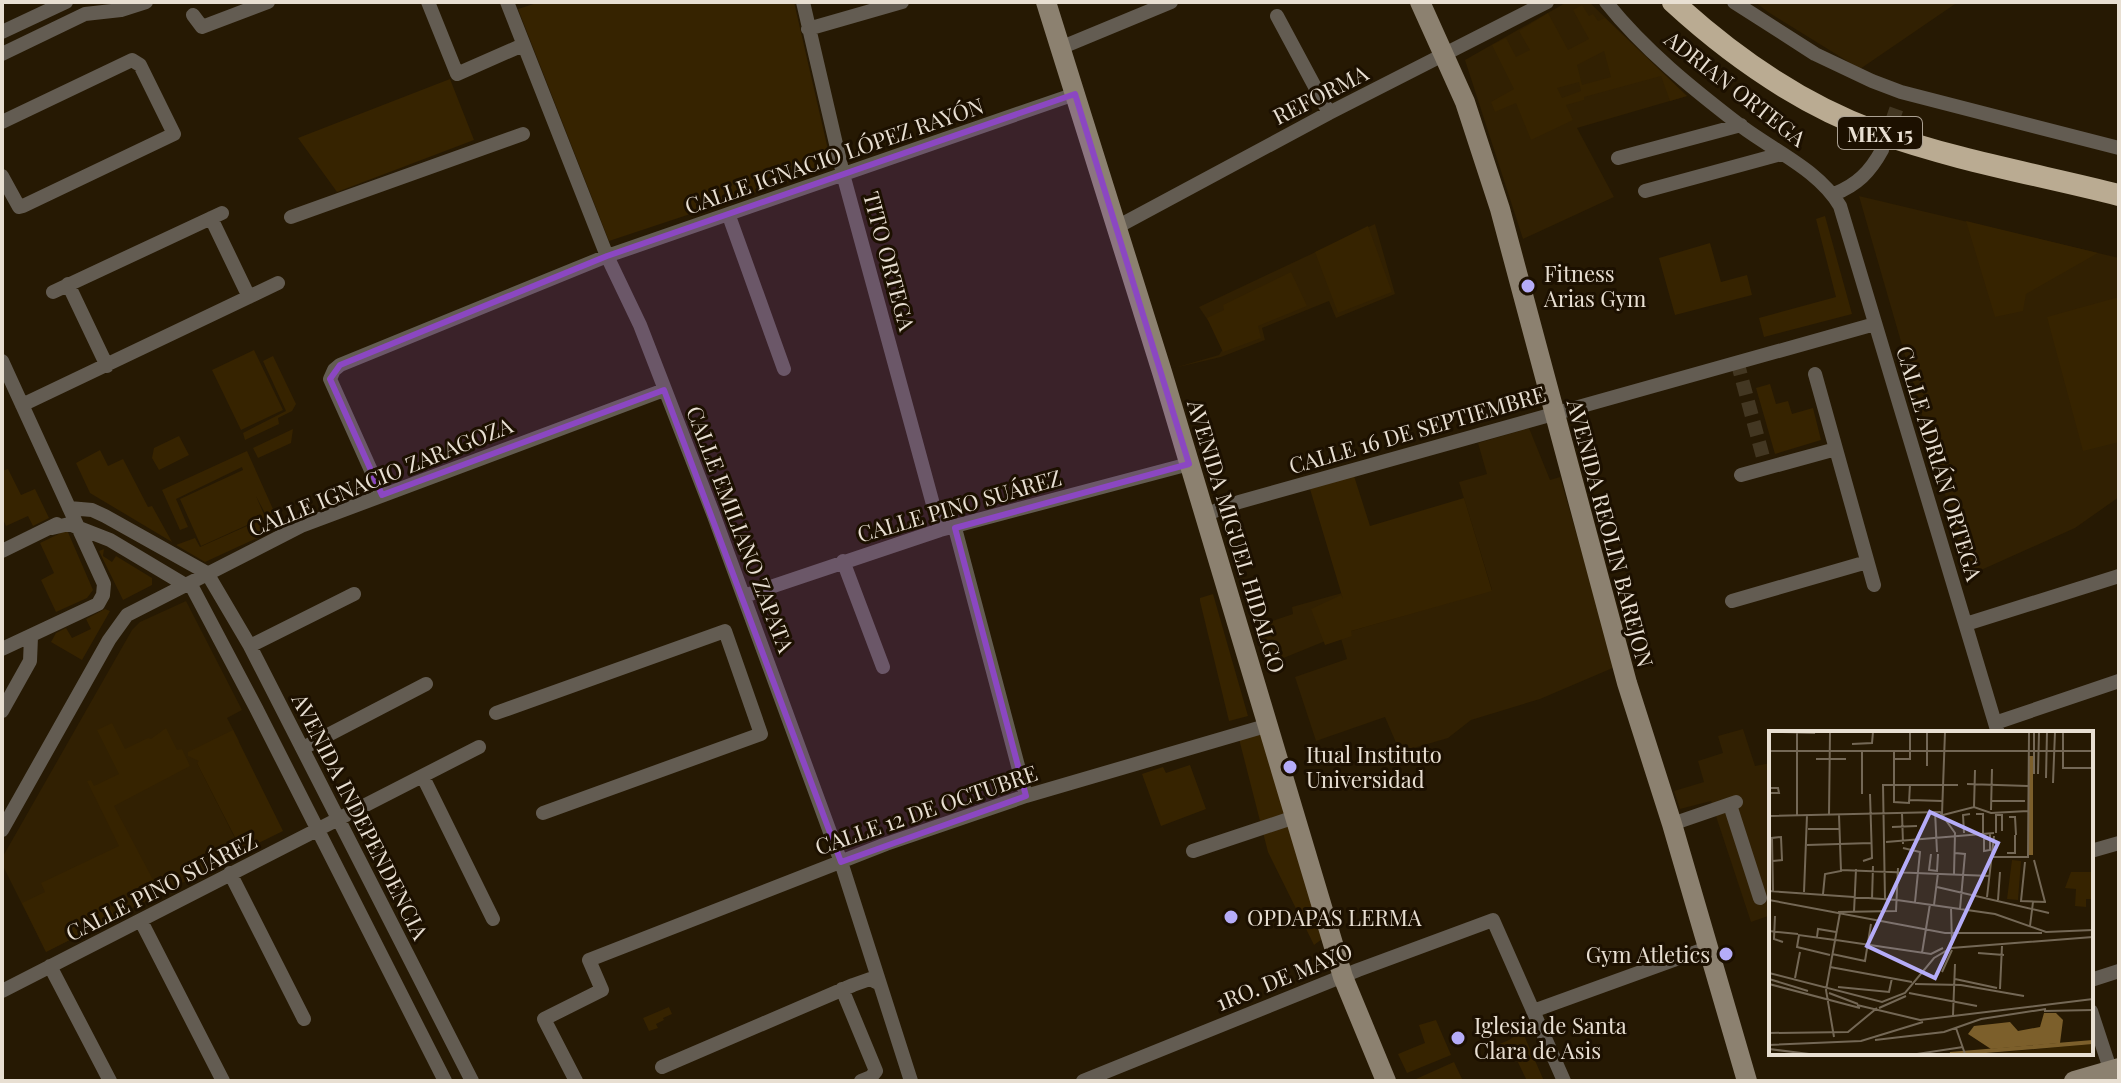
<svg xmlns="http://www.w3.org/2000/svg" width="2121" height="1083" viewBox="0 0 2121 1083" font-family="'Playfair Display',serif">
	<style>
		.built { fill: #312002 }
		.green { fill: #362300; fill-rule: evenodd }
		.lines { fill: none; stroke-linecap: round; stroke-linejoin: round }
		.minor-tunnel { stroke: #433722; stroke-width: 14; stroke-dasharray: 14 7; stroke-linecap: butt }
		.minor { stroke: #635c52; stroke-width: 14 }
		.secondary { stroke: #8c8170; stroke-width: 20 }
		.trunk { stroke: #baab92; stroke-width: 22 }
		.marked { fill: #8b47c2; fill-opacity: 0.2; stroke: #8b47c2; stroke-width: 6; stroke-linejoin: round }
		.poi-dot { fill: #b5acf8; stroke: #1c1000; stroke-width: 3 }
		.labels { text-anchor: middle; dominant-baseline: central; stroke-width: 6; stroke-linejoin: round; paint-order: stroke }
		.shield { fill: #1c1000; stroke: #aba193; stroke-width: 2 }
		.shield-label { font-size: 20px; font-weight: bold; fill: #e8dfd2 }
		.street-label { font-size: 22px; fill: #e8dfd2; stroke: #1c1000 }
		.poi-label { font-size: 22px; fill: #e8dfd2; stroke: #1c1000; text-anchor: start }
		.inset-river { fill: none; stroke: #7c5f2b; stroke-width: 4 }
		.inset-road { fill: none; stroke: #746856; stroke-width: 2 }
		.view { fill: #b5acf8; fill-opacity: 0.15; stroke: #b5acf8; stroke-width: 4 }
		.inset-edge { fill: none; stroke: #e8dfd2; stroke-width: 4 }
	</style>
	<rect width="100%" height="100%" fill="#261903"/>
	<path class="built" d="M1567 2H1589L1687 96 1577 128 1614 197 1523 239 1465 60Z
		M1755 2H1958L1860 69 1768 12Z
		M1859 196 2119 258V497L2075 528 1970 575 1966 567Z
		M1375 224 1395 294 1336 318 1329 301 1262 328 1265 340 1221 357 1174 368 1219 355 1225 346 1199 307Z
		M1529 428 1550 480 1560 477 1615 667 1540 699 1471 720 1448 738 1400 752 1385 717 1316 741 1295 677 1347 659 1340 635 1266 665 1255 627 1293 614 1292 607 1342 593 1351 631 1492 590 1459 482 1487 474 1478 443Z
		M186 601 242 710 227 718 239 741 197 763 242 852 202 873 198 871 190 875V879L46 952 2 864V858L132 630 140 622Z
		M1743 729 1755 766 1771 763V915L1751 922 1711 801 1680 809 1674 791 1704 782 1698 761 1723 753 1718 736Z"/>
	<path class="green" d="M540 2H794L832 167 609 241 518 9Z
		M1582 5 1589 16 1593 14 1598 21 1605 18 1687 96 1670 101 1661 76 1584 97V100L1566 105 1573 120 1531 140 1516 103 1495 112 1491 102 1514 89 1492 45 1506 38 1516 57 1530 50 1519 31 1548 13 1568 50 1589 39 1573 10ZM1604 51 1611 77 1582 85 1577 65ZM1579 82 1581 91 1562 98 1557 88Z
		M450 79 474 140 337 192 298 138Z
		M1825 216 1852 314 1764 337 1759 318 1836 297 1816 219Z
		M1966 221 2098 253 2026 294 2023 311 1995 317Z
		M1368 226 1392 292 1338 313 1315 252Z
		M1710 243 1721 282 1747 275 1752 295 1675 315 1659 258Z
		M1291 272 1307 306 1258 326 1261 338 1223 352 1207 318 1224 310 1223 305Z
		M2119 297V442L2083 451 2047 317Z
		M254 350 283 410 241 430 212 370Z
		M273 356 296 404 292 411 278 418 279 424 245 440 243 433 286 411 263 361Z
		M1770 384 1776 404 1788 401 1792 414 1813 408 1821 440 1775 454 1756 388Z
		M293 429 291 443 258 458 253 448Z
		M179 436 189 455 159 470 152 458 154 448Z
		M100 450 108 466 123 459 148 507 152 506 172 542 90 493 76 463Z
		M247 451 281 527 205 562 176 545 195 538 200 547 267 517 256 496 265 517 201 546 180 499 243 470 242 467 176 499 188 527 180 530 162 490Z
		M8 469 21 495 35 489 49 518 33 526 28 516 6 526 2 517V471Z
		M1354 476 1370 526 1464 498 1492 591 1351 631 1352 636 1325 645 1311 609 1341 595 1343 599 1310 489Z
		M67 530 93 590 87 598 56 612 41 580 54 573 40 543Z
		M104 549 103 556 112 562 116 556 152 578V585L123 600 99 551Z
		M1213 594 1248 716 1229 721 1200 601V598Z
		M105 609 110 611 82 660 51 642 56 633 66 628 72 638 91 629 86 619Z
		M112 723 125 749 148 738 151 739 166 728 177 750 182 749 190 766 114 806 160 893 151 899 144 885 108 902 115 917 46 952 22 903 45 892 41 883 119 846 87 781 91 780 94 786 119 774 97 730Z
		M1262 723 1322 939 1314 945 1268 852 1237 731Z
		M233 730 283 831 242 851 200 769 197 763 199 761 188 756V752Z
		M1190 765 1206 809 1161 826 1142 774 1163 767 1166 773Z
		M669 1007 672 1014 663 1018 664 1020 656 1024 658 1028 649 1031 643 1018Z
		M1436 1020 1451 1055 1407 1073 1398 1054 1425 1043 1419 1025Z
		M1522 1031 1544 1081H1527L1515 1056 1505 1060 1500 1051 1492 1054 1490 1048 1509 1040Z
		M1454 1062 1463 1081H1417L1416 1079Z"/>
	<g class="lines">
		<path class="minor-tunnel" d="M1885 142 1897 107
			M1737 361 1766 468"/>
		<path class="minor" d="M428 2 457 74 523 45
			M507 2 607 256 640 325 714 516 841 862 911 1081
			M803 2 843 174 940 530
			M1606 2C1644 50 1693 89 1741 126 1774 151 1819 170 1840 206L1998 733
			M1734 2 1815 54 1872 81 1901 92 2119 148
			M193 15 202 27 268 2
			M1277 16 1329 113
			M808 29 902 2
			M2 32 66 2
			M1060 48 1171 2
			M2 54 85 14 121 10 146 2
			M2 122 132 60 140 65 174 134 23 206 19 207 2 176
			M1618 158 1741 125
			M1645 191 1781 154
			M1834 194C1857 185 1870 172 1882 150
			M729 216 784 369
			M291 217 523 134
			M211 218 249 297
			M1115 228 1329 113 1547 2
			M68 284 107 366
			M53 292 222 213
			M2 361 104 584 103 595 98 604 2 649
			M1815 374 1874 585
			M22 405 278 283
			M1741 475 1836 449
			M382 495 330 379 334 370 340 365 607 256 1075 94
			M69 508 92 510 105 516 207 573 250 646 472 1081
			M1204 515 1239 502 1875 324
			M52 528 69 524 110 540 187 586
			M955 528 1026 796
			M2 551 57 524
			M843 561 883 667
			M191 585 256 708 445 1081
			M744 596 940 530 1189 464
			M1732 601 1867 562
			M1966 624 2119 576
			M250 646 354 594
			M2 711 30 661 31 637
			M496 713 725 631 761 734 543 813
			M1995 723 2119 681
			M303 748 426 684
			M423 777 493 919
			M1730 805 1760 898
			M1672 824 1736 802
			M2 830 109 640 127 615 301 526 664 390
			M1193 851 1295 817
			M2091 851 2119 843
			M230 873 304 1019
			M141 921 223 1081
			M50 966 110 1081
			M2091 980 2119 971
			M842 989 876 1071 871 1077 861 1081
			M2 991 479 747
			M1533 1011 1707 948
			M2091 1011 2114 1081
			M662 1067 853 985 870 979 880 984
			M576 1081 544 1019 602 990 589 960 886 844 1026 796 1269 725
			M1083 1081 1358 970 1493 920 1564 1081"/>
		<path class="secondary" d="M1046 2 1162 372 1343 977 1386 1081
			M1420 2 1465 102 1500 209 1627 683 1672 824 1747 1081
			M2074 1081 2119 1068"/>
		<path class="trunk" d="M1673 2C1733 57 1800 104 1877 132 1954 160 2040 175 2119 195"/>
	</g>
	<path class="marked" d="M1075 94 1189 464 955 528 1026 796 841 862 664 390 382 495 330 379 340 365 607 256Z"/>
	<g class="poi-dot">
		<circle cx="1528" cy="286" r="8"/>
		<circle cx="1290" cy="767" r="8"/>
		<circle cx="1231" cy="917" r="8"/>
		<circle cx="1726" cy="954" r="8"/>
		<circle cx="1458" cy="1038" r="8"/>
	</g>
	<g class="labels">
		<rect class="shield" x="1838" y="117" width="84" height="32" rx="6"/>
		<g class="shield-label">
			<text x="1880" y="133">MEX 15</text>
		</g>
		<g class="street-label">
			<text transform="translate(1736 88) rotate(38)">ADRIAN ORTEGA</text>
			<text transform="translate(1320 94) rotate(-27)">REFORMA</text>
			<text transform="translate(834 155) rotate(-19)">CALLE IGNACIO LÓPEZ RAYÓN</text>
			<text transform="translate(890 261) rotate(75)">TITO ORTEGA</text>
			<text transform="translate(1417 429) rotate(-16)">CALLE 16 DE SEPTIEMBRE</text>
			<text transform="translate(1940 463) rotate(73)">CALLE ADRIÁN ORTEGA</text>
			<text transform="translate(380 476) rotate(-22)">CALLE IGNACIO ZARAGOZA</text>
			<text transform="translate(959 505) rotate(-16)">CALLE PINO SUÁREZ</text>
			<text transform="translate(741 529) rotate(69)">CALLE EMILIANO ZAPATA</text>
			<text transform="translate(1611 533) rotate(75)">AVENIDA REOLIN BAREJON</text>
			<text transform="translate(1237 536) rotate(73)">AVENIDA MIGUEL HIDALGO</text>
			<text transform="translate(926 809) rotate(-19)">CALLE 12 DE OCTUBRE</text>
			<text transform="translate(361 816) rotate(63)">AVENIDA INDEPENDENCIA</text>
			<text transform="translate(161 886) rotate(-27)">CALLE PINO SUÁREZ</text>
			<text transform="translate(1284 976) rotate(-22)">1RO. DE MAYO</text>
		</g>
		<g class="poi-label">
			<text x="1544" y="273">Fitness<tspan x="1544" dy="25">Arias Gym</tspan></text>
			<text x="1306" y="754">Itual Instituto<tspan x="1306" dy="25">Universidad</tspan></text>
			<text x="1247" y="917">OPDAPAS LERMA</text>
			<text x="1710" y="954" text-anchor="end">Gym Atletics</text>
			<text x="1474" y="1025">Iglesia de Santa<tspan x="1474" dy="25">Clara de Asis</tspan></text>
		</g>
	</g>
	<g transform="translate(1769 731)">
		<rect width="324" height="324" fill="#261903"/>
		<path d="M243 129 252 130 249 169 238 168ZM302 141H324V168H317V176L306 175 307 158 296 157ZM324 313V323H210H214Z" fill="#362300"/>
		<path d="M275 282H287L294 289 291 312 222 318 199 303 205 295 241 291 249 300 271 296Z" fill="#7c5f2b"/>
		<path class="inset-river" d="M262 124V25M181 323 324 311"/>
		<path class="inset-road" d="M13 1 46 2M28 1V85M265 1V43M294 1V37H324M83 13 103 12 104 1M93 19V63M0 20H324M125 20V71L140 72 141 53M47 28H77M125 28H141V1M158 35V1M269 43 270 1M277 47 278 1M284 52 286 1M198 53 259 55M0 57H9L10 62H0M141 69 173 70M222 70H256M205 76 206 39M222 79 223 38M166 80 168 121M133 82 134 113M173 83 176 1M207 83H214V102M60 84 61 1M174 84 205 76 222 82 259 80M0 85 171 81 186 102 185 143M240 86H246L247 104M123 96 148 95M39 98H70M195 102 194 84 201 83M227 102V84H233V100M221 107 215 108V120L221 119V102M117 111 225 102M38 114 102 112M134 117 151 121 146 171M186 122 196 123 191 178M238 122H246V104M162 123 160 139 168 140 169 123M224 126H259L260 1M265 129 276 171M4 130 13 129 12 106 3 107 4 160M94 130 103 127 101 63M256 131 252 170 277 171M72 139 221 145M168 156 280 182M0 160 128 169 226 183 277 201 324 199M35 161 38 84M54 163 56 143 72 140 70 84M218 166 225 105M103 168 104 135M116 168 114 54H189M0 169 176 202H273M229 169 231 141M165 174 169 142M182 176 183 214M69 181 127 180 129 137M85 181 87 138M6 185 5 208 14 211M261 195 264 171M0 200 29 203M48 206 49 198 67 201M67 209 162 223 174 217M153 222 161 173M209 222 235 224M63 223 96 230 102 193M61 224 28 216 30 204 66 209M61 236 143 251M173 241 183 219M0 242 113 271 136 262 165 227 182 217 324 206M26 247 31 221M0 248 39 260M186 248 228 257M0 253 91 277M146 253 192 254 255 265M69 256 120 261 123 247M231 258 233 215M60 262 89 273M140 262 208 275M88 274 151 289 324 268M110 277 137 265M275 280 324 279M184 284 186 233M187 297 196 323M0 302 79 301 108 277M65 306 57 259 71 182M106 309 175 301 212 288 277 278M0 314 92 310 154 291M0 318 40 323M148 323 194 316"/>
		<path class="view" d="M161 81 229 112 166 247 98 215Z"/>
		<rect width="324" height="324" class="inset-edge"/>
	</g>
	<rect width="2121" height="1083" fill="none" stroke="#e8dfd2" stroke-width="8"/>
</svg>
